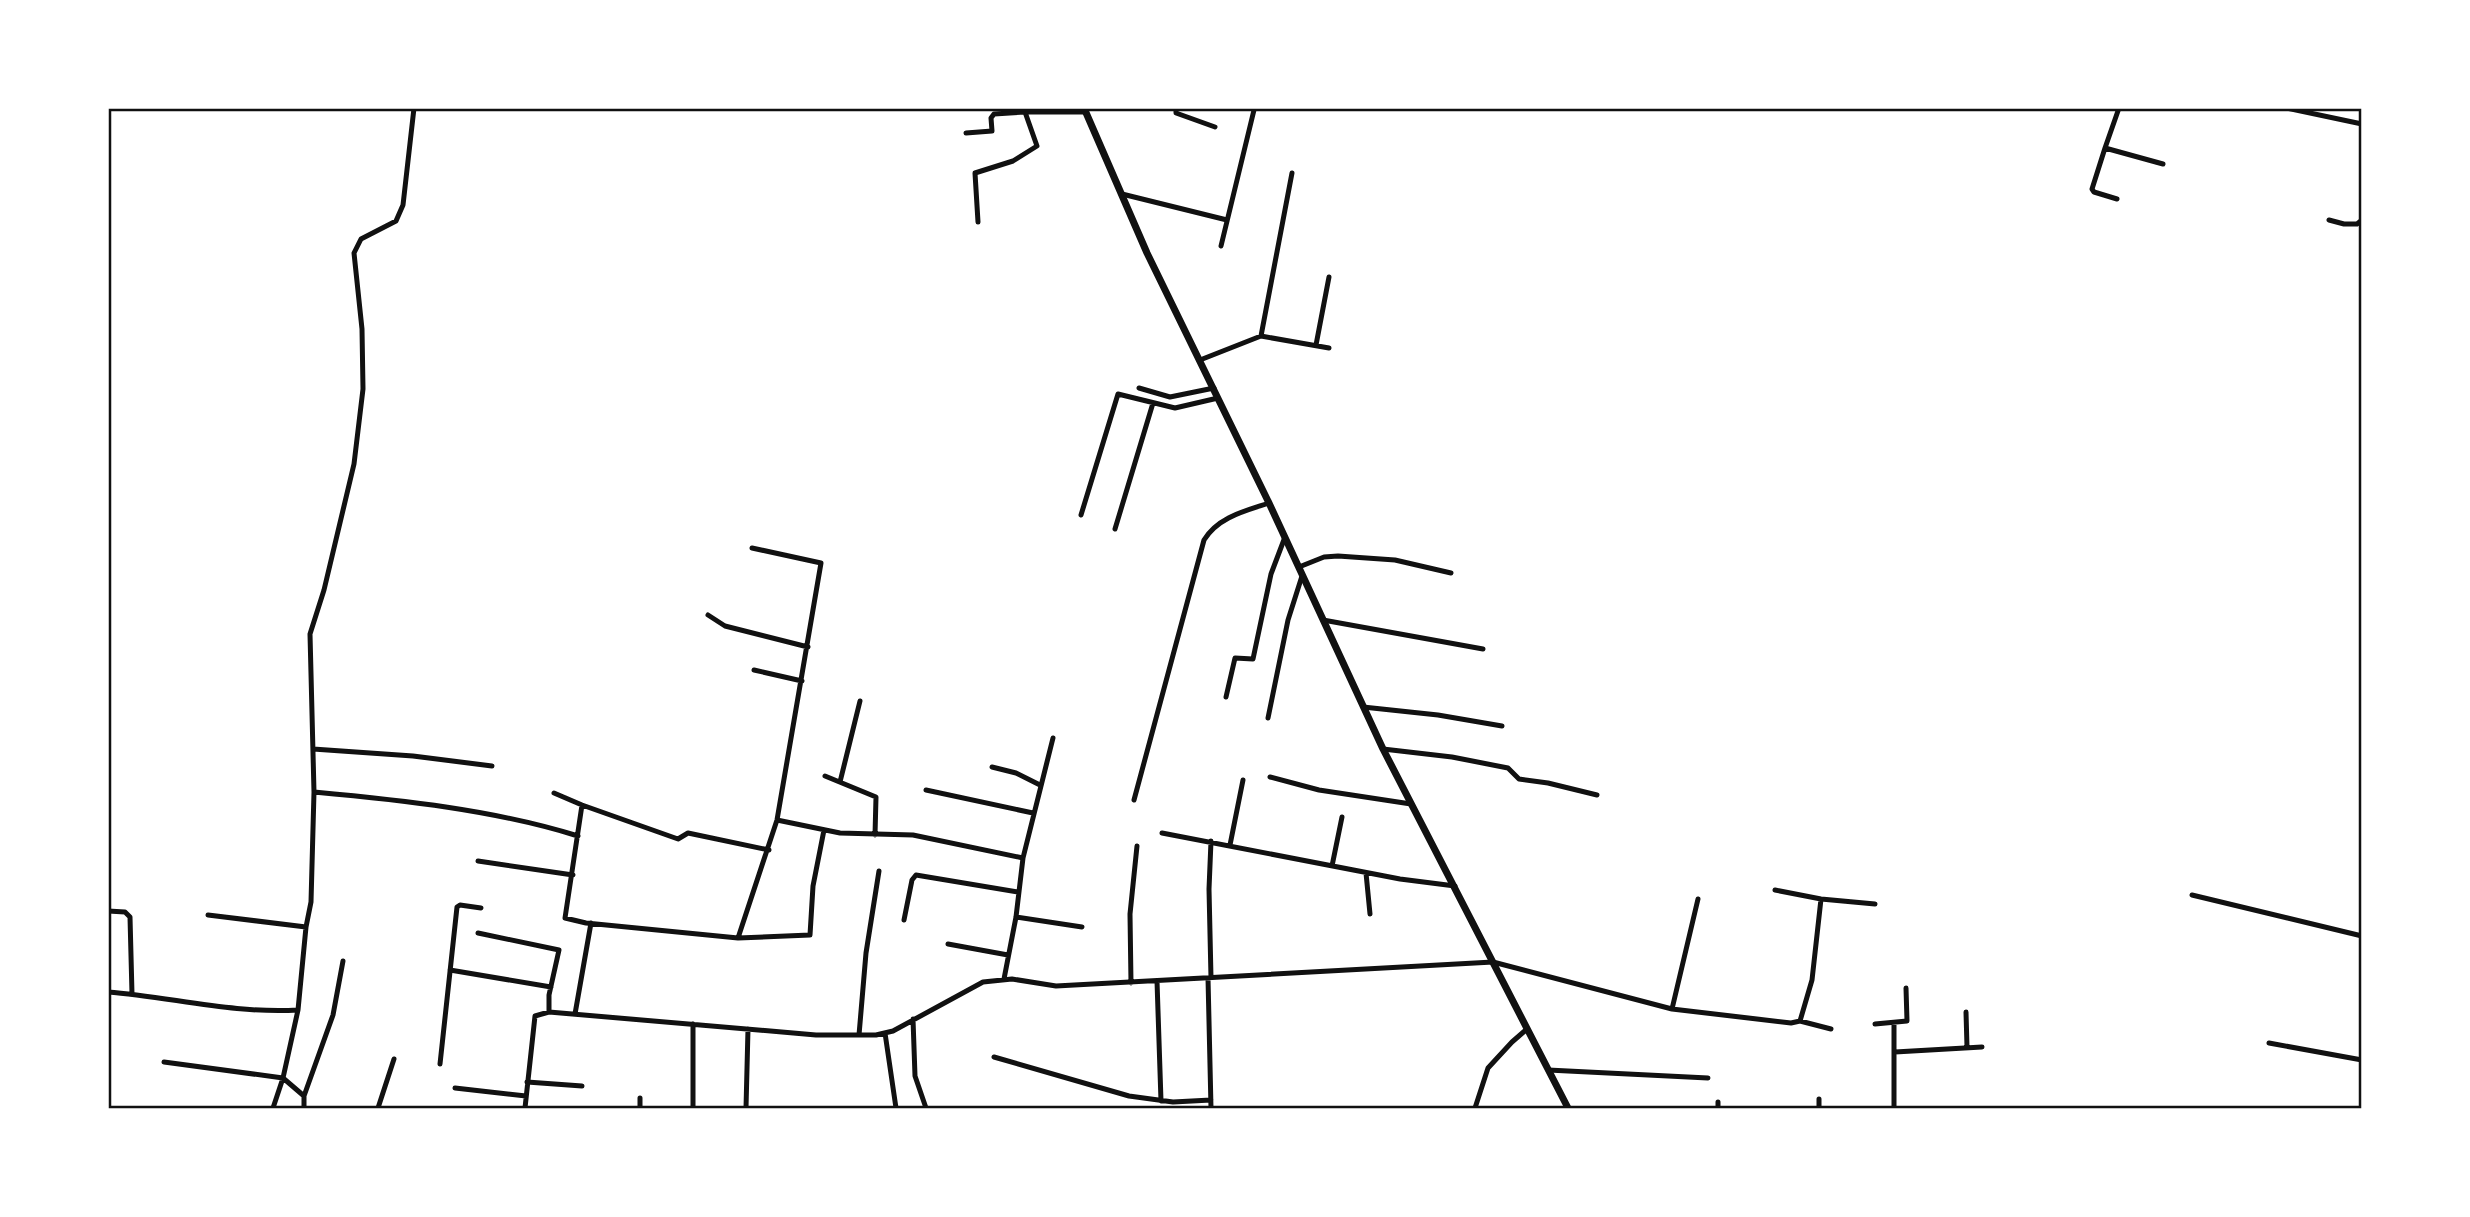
<svg xmlns="http://www.w3.org/2000/svg" width="2470" height="1217" viewBox="0 0 2470 1217" font-family="Overpass,sans-serif">
	<style>
		.lines { fill: none; stroke-linecap: round; stroke-linejoin: round }
		.minor { stroke: #111; stroke-width: 5 }
		.secondary { stroke: #111; stroke-width: 7 }
		.neatline { fill: none; stroke: #111; stroke-width: 2.5 }
	</style>
	<rect width="100%" height="100%" fill="#fff"/>
	<g class="lines">
		<path class="minor" d="M1176 108V113L1215 127
			M2119 108 2105 148 2163 164
			M2286 108 2362 124
			M966 133 992 131 991 118 994 114 1025 112
			M2105 148 2092 189 2094 192 2117 199
			M1122 194 1227 220
			M2329 220 2344 224H2357L2362 220
			M978 222 975 173 1013 161 1037 146 1025 112H1086
			M1221 246 1254 110
			M1261 336 1292 173
			M1316 345 1329 277
			M1200 360 1261 336 1329 348
			M1139 388 1170 397 1214 388
			M1081 515 1118 394 1175 408 1218 398
			M1115 529 1153 403
			M1299 567 1324 557 1338 556 1395 560 1451 573
			M708 615 725 626 808 647
			M1323 620 1483 649
			M754 670 802 681
			M1226 697 1235 658 1253 659 1271 574 1285 537
			M1363 707 1438 715 1502 726
			M1268 718 1288 620 1302 576
			M313 749 413 756 492 766
			M1383 749 1452 757 1508 768 1519 779 1548 783 1597 795
			M992 767 1016 773 1040 785
			M825 776 876 797 875 835
			M1270 777 1319 790 1411 804
			M840 782 860 701
			M926 790 1033 813
			M314 792C401 800 495 810 578 836
			M554 793 582 805 678 839 688 833 769 850
			M1134 800 1204 540C1218 517 1245 511 1269 503
			M582 805 565 918 586 923 738 938 810 935 813 886 824 830
			M777 820 840 833 913 835 1023 858
			M1162 833 1400 879 1455 886
			M1230 845 1243 780
			M478 861 573 875
			M1332 866 1342 817
			M1366 873 1370 914
			M1775 890 1821 899 1875 904
			M2192 895 2362 936
			M108 911 125 912 130 917 132 994
			M208 915 306 927
			M1016 917 1082 927
			M904 920 912 880 916 875 1018 892
			M478 933 559 950 549 995V1012
			M738 938 777 820 821 563 752 548
			M948 944 1008 955
			M450 970 551 987
			M1208 978 1211 1108
			M1211 978 1209 889 1211 841
			M1004 979 1016 917 1023 858 1053 738
			M1157 981 1161 1101
			M1131 983 1130 914 1137 846
			M108 992C171 997 234 1014 298 1010
			M1672 1009 1698 899
			M1966 1012 1967 1047
			M575 1014 591 923
			M913 1019 915 1076 926 1108
			M1800 1021 1831 1029
			M1875 1024 1907 1021 1906 988
			M1894 1024V1108
			M885 1033 896 1108
			M859 1035 866 953 879 871
			M2269 1043 2362 1060
			M1895 1052 1982 1047
			M994 1057 1129 1096 1173 1102 1211 1100
			M164 1062 283 1078 304 1096V1108
			M440 1064 457 907 460 905 481 908
			M1548 1070 1708 1078
			M527 1082 582 1086
			M455 1088 526 1096
			M304 1096 333 1015 343 961
			M640 1098V1108
			M1819 1099V1108
			M1718 1102V1108
			M273 1108 283 1078 298 1010 306 927 311 902 314 792 310 634 324 590 354 464 363 389 362 329 354 253 361 239 396 221 403 205 414 108
			M378 1108 394 1059
			M525 1108 535 1016 549 1012 816 1035H876L893 1031 983 982 1012 979 1056 986 1493 962 1672 1009 1791 1023 1800 1021 1812 980 1821 899
			M693 1108V1024
			M746 1108 748 1029
			M1475 1108 1488 1068 1512 1042 1527 1029"/>
		<path class="secondary" d="M1084 108 1147 253 1269 503 1383 749 1568 1108"/>
	</g>
	<rect width="2470" height="1217" fill="none" stroke="#ffffff" stroke-width="220"/>
	<rect x="110" y="110" width="2250" height="997" class="neatline"/>
</svg>
